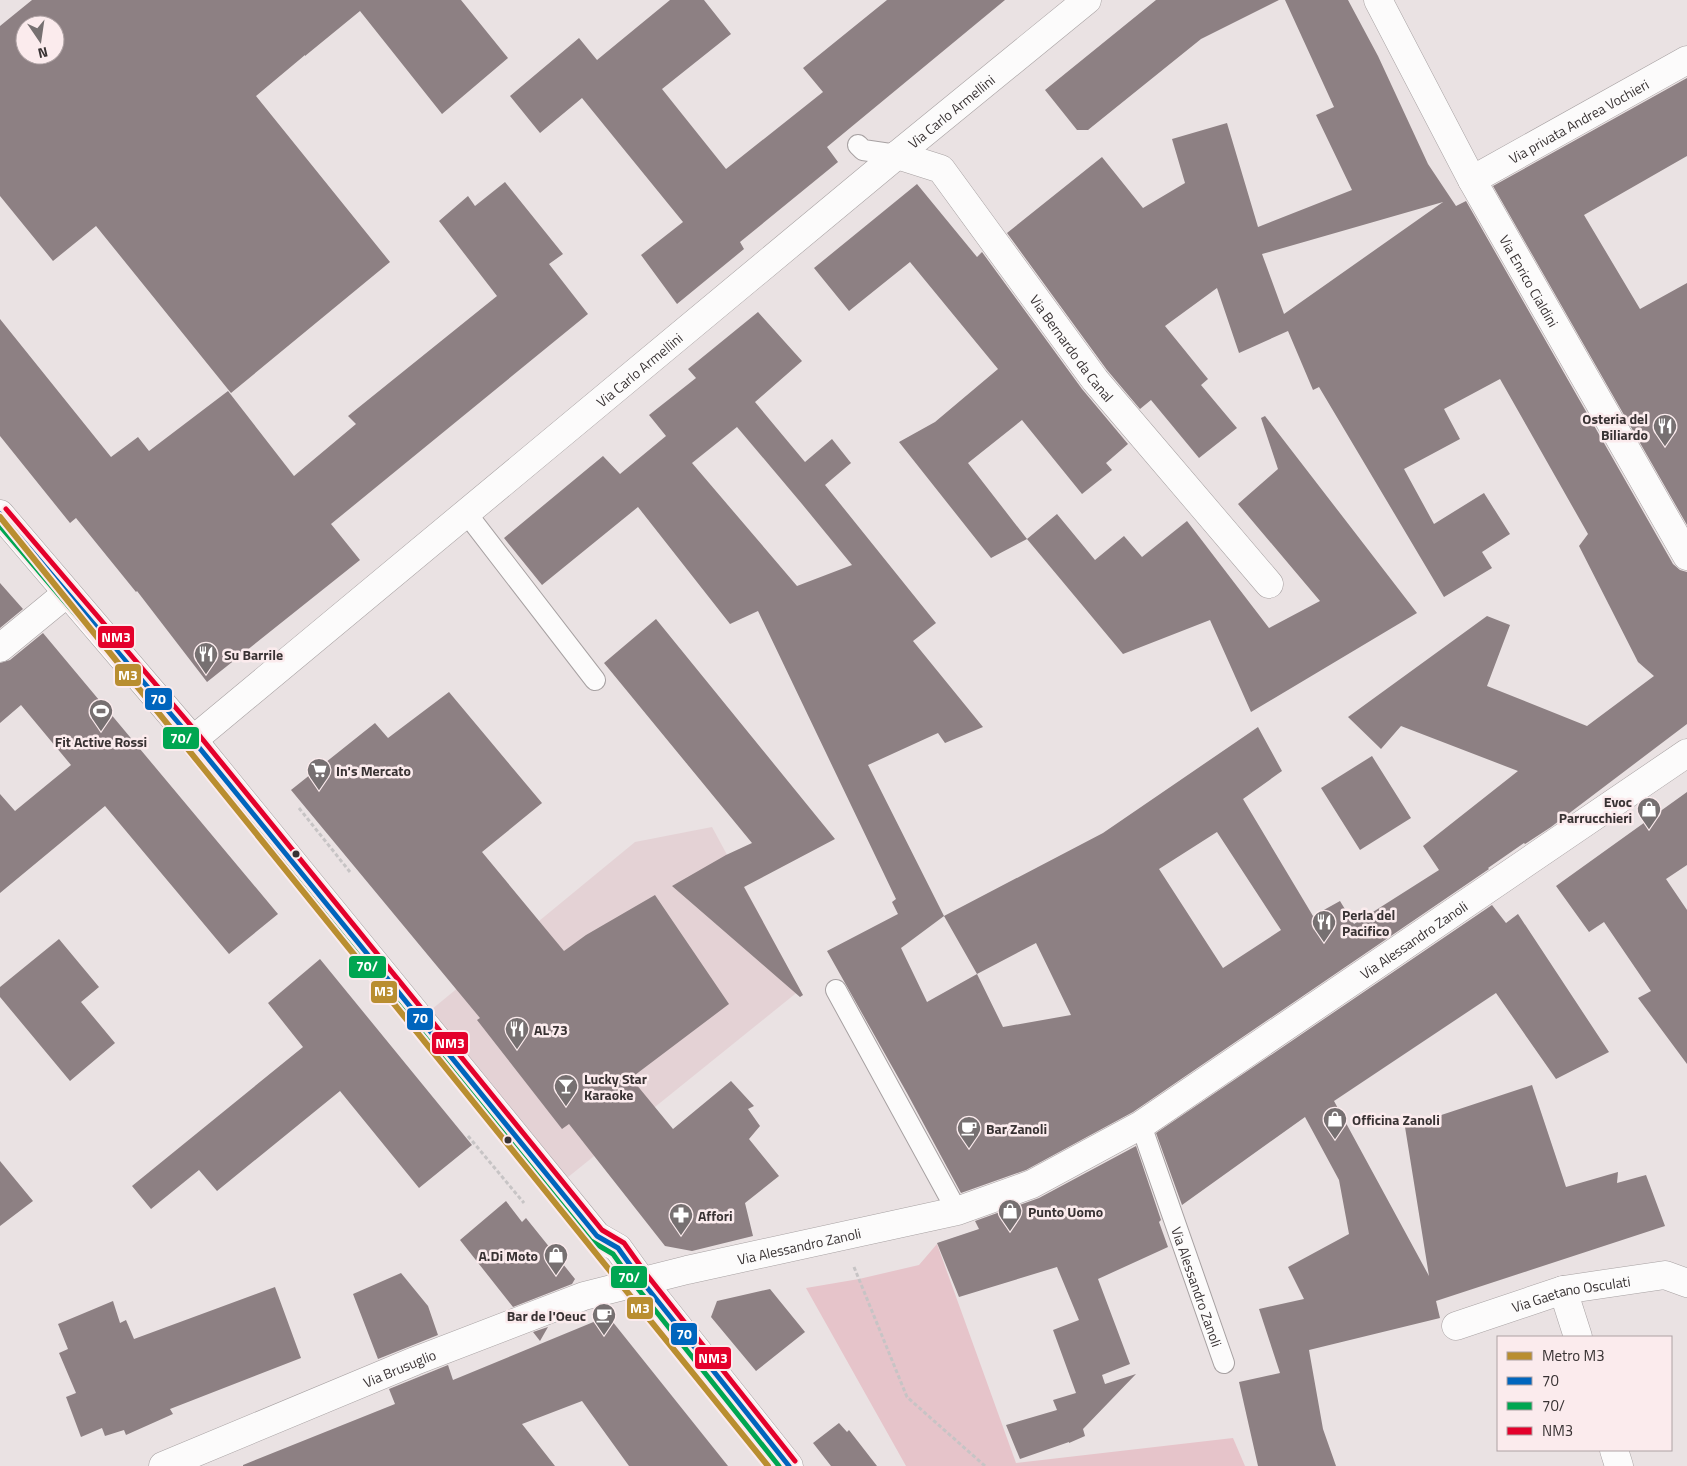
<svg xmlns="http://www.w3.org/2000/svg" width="1687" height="1466" viewBox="0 0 1687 1466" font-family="'Titillium Web',sans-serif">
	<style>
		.built { fill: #e4d2d5 }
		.green { fill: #e6c4ca }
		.building { fill: #8d8083; fill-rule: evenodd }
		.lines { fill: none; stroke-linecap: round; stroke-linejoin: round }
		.lane-casing { stroke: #a7a1a2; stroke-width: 22 }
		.street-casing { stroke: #a7a1a2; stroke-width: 29 }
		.secondary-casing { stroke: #a7a1a2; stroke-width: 29 }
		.path { stroke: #c7c4c5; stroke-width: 3; stroke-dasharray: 4 2.5; stroke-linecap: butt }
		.lane { stroke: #fcfbfb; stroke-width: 20 }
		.street { stroke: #fcfbfb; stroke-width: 28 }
		.secondary { stroke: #fcfbfb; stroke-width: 28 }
		.bus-1-casing { stroke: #fbebed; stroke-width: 9 }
		.bus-2-casing { stroke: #fbebed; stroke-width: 9 }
		.bus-3-casing { stroke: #fbebed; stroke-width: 9 }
		.bus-1 { stroke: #0065bd; stroke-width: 5 }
		.bus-2 { stroke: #00a651; stroke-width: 5 }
		.bus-3 { stroke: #e4002b; stroke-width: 5 }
		.metro-1-casing { stroke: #fbebed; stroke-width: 10 }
		.metro-1 { stroke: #b98e30; stroke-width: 6 }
		.bus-dot { fill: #383233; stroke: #fbebed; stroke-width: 2 }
		.labels { text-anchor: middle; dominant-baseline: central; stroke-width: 5; stroke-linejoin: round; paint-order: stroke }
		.street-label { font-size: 14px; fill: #383233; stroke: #fbebed }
		.poi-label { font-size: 14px; font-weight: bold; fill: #383233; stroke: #fbebed; text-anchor: start }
		.line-badge { stroke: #fbebed; stroke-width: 2 }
		.badge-label { font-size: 14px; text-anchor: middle; font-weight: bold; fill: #fff }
	</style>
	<rect width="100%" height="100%" fill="#eae2e3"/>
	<path class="built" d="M712 827 800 990 557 1186 420 1019 635 842Z"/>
	<path class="green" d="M937 1244 1016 1463 1233 1438 1245 1466H906L806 1288 859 1279 919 1265Z"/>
	<path class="building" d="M32 0H461L508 58 442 114 360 11 305 56V55L256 96 390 262 231 393 96 226 53 261 0 196V26ZM25 25H55V55H25Z
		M670 0H704L731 34 662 89 726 169 823 92 803 68 887 0H1005L827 147 838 162 740 242 744 249 677 304 641 255 683 222 582 98 540 133 510 96 579 38 597 60Z
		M1156 0H1279L1201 39 1088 130H1077L1045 90Z
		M1285 0H1348L1378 56 1428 164 1456 206 1466 201 1673 564 1680 570 1687 572V724L1551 827 1525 844 1524 843 1488 868 1489 869 1133 1112 1026 1170 961 1193 907 1093 827 951 898 914 892 902 896 899 758 611 730 624 638 507 542 585 504 538 603 456 620 474 666 436 649 415 696 378 688 369 758 312 802 361 755 402 805 462 832 439 851 463 825 485 936 623 913 641 983 727 945 743 938 733 868 765 944 916 1103 833 1258 727 1282 771 1243 799 1313 916 1340 901 1354 924 1439 870 1423 846 1518 771 1401 726 1381 749 1348 717 1487 616 1510 625 1487 686 1587 726 1654 676 1638 662 1579 546 1588 534 1500 379 1444 409 1460 439 1404 469 1434 524 1484 493 1510 534 1482 552 1492 568 1444 597 1319 387 1313 390 1288 331 1239 353 1217 288 1165 326 1208 379 1201 385 1237 428 1199 458 1151 400 1140 409 1107 370 1007 233 1102 157 1143 208 1185 183 1172 139 1227 123 1258 227 1352 190 1316 115 1334 107ZM1443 202 1284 314 1262 254ZM737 427 802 504 852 565 797 586 692 463ZM1217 832 1281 930 1223 968 1159 869ZM944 916 977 974 927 1002 901 948ZM1036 943 1071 1015 1003 1027 977 974Z
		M1687 78V156L1584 215 1640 309 1687 283V525L1493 186Z
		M505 182 563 254 549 264 588 314 331 524 360 560 207 682 137 591 136 592 76 518 70 523 0 436V319L111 457 138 437 149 451 228 391 294 476 356 424 348 416 497 296 439 221 468 196 475 206Z
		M917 184 977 257 982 252 1082 389 1128 444 1106 463 1112 470 1082 494 1022 420 968 463 1027 539 991 558 899 442 935 422 998 369 910 262 849 311 814 268Z
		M1265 416 1417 613 1251 712 1210 620 1123 654 1027 539 1057 514 1095 560 1124 536 1142 557 1187 521 1269 628 1320 601 1238 504 1278 469 1261 418Z
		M0 583 23 609 0 628Z
		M656 619 835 839 744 887 803 995 800 997 672 886 726 855 752 843 604 663Z
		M43 633 278 914 229 954 105 806 0 893V794L15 811 71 765 21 705 0 723V663L10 660Z
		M449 692 542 803 482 852 564 951 586 935 655 895 729 1004 631 1078 673 1129 731 1081 754 1106 748 1109 760 1126 749 1139 779 1176 745 1203 753 1236 692 1251 665 1246 569 1124 562 1129 477 1020 480 1018 291 790 375 723 388 738Z
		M1372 756 1411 818 1360 850 1321 788Z
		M1687 792V865L1666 879 1687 910V1064L1638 998 1651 991 1604 922 1589 932 1556 886Z
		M1492 905 1506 923 1518 914 1609 1052 1556 1079 1496 993 1334 1101 1429 1276 1405 1127 1532 1085 1566 1187 1618 1172 1617 1183 1646 1175 1665 1226 1436 1301 1440 1318 1309 1350 1323 1429 1336 1466H1258L1239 1382 1280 1373 1259 1309 1304 1299 1288 1267 1349 1234 1339 1180 1305 1117 1182 1205 1156 1133Z
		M59 939 99 987 81 1002 115 1043 70 1081 0 997V987Z
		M320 959 472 1145 419 1188 340 1091 217 1191 199 1170 151 1209 132 1186 303 1047 268 1003Z
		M1136 1146 1161 1220 1159 1222 1168 1247 1098 1279 1130 1364 1102 1375 1105 1384 1136 1374 1083 1429 1085 1436 1069 1443V1442L1020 1459 1006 1425 1057 1410 1053 1400 1076 1393 1053 1330 1079 1320 1057 1267 959 1297 937 1243 979 1229 975 1221 1039 1198Z
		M0 1161 33 1201 0 1226Z
		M506 1201 522 1222 526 1218 575 1279 572 1284 513 1307 460 1240Z
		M401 1273 428 1306 438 1335 378 1359 353 1294Z
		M275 1287 301 1358 170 1409 173 1414 126 1435 124 1430 105 1436 102 1428 81 1437 66 1397 76 1393 59 1353 68 1349 58 1324 113 1301 120 1323 126 1320 134 1339Z
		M770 1289 805 1332 756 1371 711 1317 717 1301Z
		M608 1316 728 1466H629L582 1401 522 1424 555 1466H243V1465L395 1404 389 1389 421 1376 448 1365 453 1380Z
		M548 1327 540 1341 533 1332Z
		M839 1423 847 1432 849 1430 877 1466H831L813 1443Z"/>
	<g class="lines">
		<g class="lane-casing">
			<g id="lane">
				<path d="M858 145 863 150 897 155"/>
				<path d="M467 514 595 680"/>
				<path d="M836 990 957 1211"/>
				<path id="s1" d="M1141 1125 1224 1363"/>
			</g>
		</g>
		<g class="street-casing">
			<g id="street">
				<path id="s2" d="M1378 0 1472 180 1687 556"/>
				<path id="s3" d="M897 155 941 169 1095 380 1269 584"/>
				<path id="s4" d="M1472 180 1687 60"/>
				<path d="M0 648 67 593"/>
				<path id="s5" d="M193 740 897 155 1087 0"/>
				<path d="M1563 1290 1578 1337"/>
				<path id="s6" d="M1456 1326 1563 1290 1665 1275 1687 1283"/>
				<path d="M1614 1450 1619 1466"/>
			</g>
		</g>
		<g class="secondary-casing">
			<g id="secondary">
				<path d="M0 514 193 740 597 1236 618 1248 641 1280 789 1466"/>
				<path id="s7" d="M163 1466 415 1361 584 1296 687 1270 957 1211 1032 1184 1141 1125 1687 753"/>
			</g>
		</g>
		<path class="path" d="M299 808 350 872
			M468 1136 524 1203
			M854 1267 907 1397 985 1466"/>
		<use href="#lane" class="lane"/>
		<use href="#street" class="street"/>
		<use href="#secondary" class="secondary"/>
		<g class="bus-1-casing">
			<path id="bus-1" d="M0 514 193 740 597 1236 618 1248 641 1280 789 1466"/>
		</g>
		<g class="bus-2-casing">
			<path id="bus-2" d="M0 526 187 745 591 1241 613 1254 635 1285 779 1466"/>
		</g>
		<g class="bus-3-casing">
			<path id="bus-3" d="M6 509 199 735 602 1230 624 1243 647 1275 795 1461"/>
		</g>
		<use href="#bus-1" class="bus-1"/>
		<use href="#bus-2" class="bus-2"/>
		<use href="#bus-3" class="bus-3"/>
		<g class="metro-1-casing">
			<path id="metro-1" d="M0 517 768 1466"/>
		</g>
		<use href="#metro-1" class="metro-1"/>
	</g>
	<defs>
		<g id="restaurant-pin" transform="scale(1.25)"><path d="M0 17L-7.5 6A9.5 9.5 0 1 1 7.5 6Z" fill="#767071" stroke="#fbebed"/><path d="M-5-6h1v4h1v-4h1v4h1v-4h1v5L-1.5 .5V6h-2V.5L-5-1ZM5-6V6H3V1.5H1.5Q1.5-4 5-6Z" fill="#fff"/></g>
		<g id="stadium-pin" transform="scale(1.25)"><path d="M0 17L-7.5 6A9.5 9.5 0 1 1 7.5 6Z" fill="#767071" stroke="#fbebed"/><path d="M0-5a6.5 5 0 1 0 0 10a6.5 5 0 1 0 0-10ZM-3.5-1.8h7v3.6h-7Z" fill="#fff"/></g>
		<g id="supermarket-pin" transform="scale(1.25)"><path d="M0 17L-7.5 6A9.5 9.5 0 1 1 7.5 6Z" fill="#767071" stroke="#fbebed"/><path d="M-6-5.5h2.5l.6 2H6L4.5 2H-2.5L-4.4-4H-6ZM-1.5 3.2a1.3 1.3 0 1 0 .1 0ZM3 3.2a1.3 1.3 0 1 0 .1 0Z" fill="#fff"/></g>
		<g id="shop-pin" transform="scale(1.25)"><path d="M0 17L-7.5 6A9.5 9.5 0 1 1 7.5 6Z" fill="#767071" stroke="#fbebed"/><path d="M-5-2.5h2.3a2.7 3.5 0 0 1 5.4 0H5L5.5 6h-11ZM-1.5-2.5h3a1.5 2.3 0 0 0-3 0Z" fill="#fff"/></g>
		<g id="bar-pin" transform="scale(1.25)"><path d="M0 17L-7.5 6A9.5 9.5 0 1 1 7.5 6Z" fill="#767071" stroke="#fbebed"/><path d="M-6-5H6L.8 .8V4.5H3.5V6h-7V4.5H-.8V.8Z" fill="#fff"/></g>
		<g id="cafe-pin" transform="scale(1.25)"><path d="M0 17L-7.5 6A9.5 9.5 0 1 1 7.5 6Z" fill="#767071" stroke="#fbebed"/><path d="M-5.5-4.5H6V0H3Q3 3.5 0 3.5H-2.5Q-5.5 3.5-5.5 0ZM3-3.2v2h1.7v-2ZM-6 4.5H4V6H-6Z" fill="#fff"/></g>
		<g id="pharmacy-pin" transform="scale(1.25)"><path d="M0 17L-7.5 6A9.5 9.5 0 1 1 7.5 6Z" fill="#767071" stroke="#fbebed"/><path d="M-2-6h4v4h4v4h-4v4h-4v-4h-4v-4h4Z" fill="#fff"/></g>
	</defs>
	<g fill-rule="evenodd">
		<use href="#restaurant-pin" x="1665" y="426"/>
		<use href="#restaurant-pin" x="206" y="654"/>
		<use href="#stadium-pin" x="101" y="711"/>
		<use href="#supermarket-pin" x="319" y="770"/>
		<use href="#shop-pin" x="1649" y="809"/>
		<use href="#restaurant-pin" x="1324" y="922"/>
		<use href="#restaurant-pin" x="517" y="1029"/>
		<use href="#bar-pin" x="566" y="1086"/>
		<use href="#shop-pin" x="1335" y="1119"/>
		<use href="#cafe-pin" x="969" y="1128"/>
		<use href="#shop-pin" x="1010" y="1211"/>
		<use href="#pharmacy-pin" x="681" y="1215"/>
		<use href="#shop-pin" x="556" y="1255"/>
		<use href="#cafe-pin" x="604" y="1315"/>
	</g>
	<g class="bus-dot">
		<circle cx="296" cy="854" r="4.5"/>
		<circle cx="508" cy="1140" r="4.5"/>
	</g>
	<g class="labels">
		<g class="street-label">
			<text stroke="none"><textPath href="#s5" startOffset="985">Via Carlo Armellini</textPath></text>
			<text stroke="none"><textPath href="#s4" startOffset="122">Via privata Andrea Vochieri</textPath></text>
			<text stroke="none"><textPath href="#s2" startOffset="319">Via Enrico Cialdini</textPath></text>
			<text stroke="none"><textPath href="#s3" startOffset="268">Via Bernardo da Canal</textPath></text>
			<text stroke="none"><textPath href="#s5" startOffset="580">Via Carlo Armellini</textPath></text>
			<text stroke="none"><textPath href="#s7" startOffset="1370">Via Alessandro Zanoli</textPath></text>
			<text stroke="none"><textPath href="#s7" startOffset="675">Via Alessandro Zanoli</textPath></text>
			<text stroke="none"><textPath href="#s1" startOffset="171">Via Alessandro Zanoli</textPath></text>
			<text stroke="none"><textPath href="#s6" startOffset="120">Via Gaetano Osculati</textPath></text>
			<text stroke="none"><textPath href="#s7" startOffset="256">Via Brusuglio</textPath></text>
		</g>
		<g class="poi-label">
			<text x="1648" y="418" text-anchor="end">Osteria del<tspan x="1648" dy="16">Biliardo</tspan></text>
			<text x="224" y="654">Su Barrile</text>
			<text x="101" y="741" text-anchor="middle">Fit Active Rossi</text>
			<text x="336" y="770">In's Mercato</text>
			<text x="1632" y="801" text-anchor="end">Evoc<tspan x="1632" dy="16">Parrucchieri</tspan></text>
			<text x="1342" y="914">Perla del<tspan x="1342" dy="16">Pacifico</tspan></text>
			<text x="534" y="1029">AL 73</text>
			<text x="584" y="1078">Lucky Star<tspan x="584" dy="16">Karaoke</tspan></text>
			<text x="1352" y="1119">Officina Zanoli</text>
			<text x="986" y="1128">Bar Zanoli</text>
			<text x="1028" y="1211">Punto Uomo</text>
			<text x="698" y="1215">Affori</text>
			<text x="538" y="1255" text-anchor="end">A.Di Moto</text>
			<text x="586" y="1315" text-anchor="end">Bar de l'Oeuc</text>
		</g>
	</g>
	<g class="line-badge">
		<rect x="97" y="625" width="38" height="24" rx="5" fill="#e4002b"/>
		<rect x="114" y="663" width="28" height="24" rx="5" fill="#b98e30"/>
		<rect x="144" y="687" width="29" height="24" rx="5" fill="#0065bd"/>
		<rect x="162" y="726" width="38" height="24" rx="5" fill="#00a651"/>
		<rect x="348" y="955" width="39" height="24" rx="5" fill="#00a651"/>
		<rect x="370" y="980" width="28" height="24" rx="5" fill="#b98e30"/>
		<rect x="406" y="1007" width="28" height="24" rx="5" fill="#0065bd"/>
		<rect x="431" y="1031" width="38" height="24" rx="5" fill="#e4002b"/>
		<rect x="610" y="1265" width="38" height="24" rx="5" fill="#00a651"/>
		<rect x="626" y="1296" width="28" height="24" rx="5" fill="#b98e30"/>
		<rect x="670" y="1322" width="28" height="24" rx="5" fill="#0065bd"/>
		<rect x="694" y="1346" width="38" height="24" rx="5" fill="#e4002b"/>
	</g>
	<g class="badge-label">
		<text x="116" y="642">NM3</text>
		<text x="128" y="680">M3</text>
		<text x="158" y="704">70</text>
		<text x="181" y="743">70/</text>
		<text x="367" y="971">70/</text>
		<text x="384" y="996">M3</text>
		<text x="420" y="1023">70</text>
		<text x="450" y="1048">NM3</text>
		<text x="629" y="1282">70/</text>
		<text x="640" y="1313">M3</text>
		<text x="684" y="1339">70</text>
		<text x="713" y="1363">NM3</text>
	</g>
	<rect x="1497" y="1336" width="175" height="115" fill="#fbebed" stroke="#ada1a3"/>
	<rect x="1507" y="1352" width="25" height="8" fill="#b98e30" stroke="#ada1a3"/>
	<text x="1542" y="1361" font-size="15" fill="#383233">Metro M3</text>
	<rect x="1507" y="1377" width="25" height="8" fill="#0065bd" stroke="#ada1a3"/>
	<text x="1542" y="1386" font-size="15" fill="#383233">70</text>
	<rect x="1507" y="1402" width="25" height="8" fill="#00a651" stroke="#ada1a3"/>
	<text x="1542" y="1411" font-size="15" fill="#383233">70/</text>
	<rect x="1507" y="1427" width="25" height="8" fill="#e4002b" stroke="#ada1a3"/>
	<text x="1542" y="1436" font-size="15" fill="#383233">NM3</text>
	<g transform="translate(40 40) rotate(167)"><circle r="24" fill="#fbebed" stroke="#ada1a3"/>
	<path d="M0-4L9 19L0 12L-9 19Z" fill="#767071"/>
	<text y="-8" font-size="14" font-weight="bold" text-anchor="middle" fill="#383233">N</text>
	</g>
</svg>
